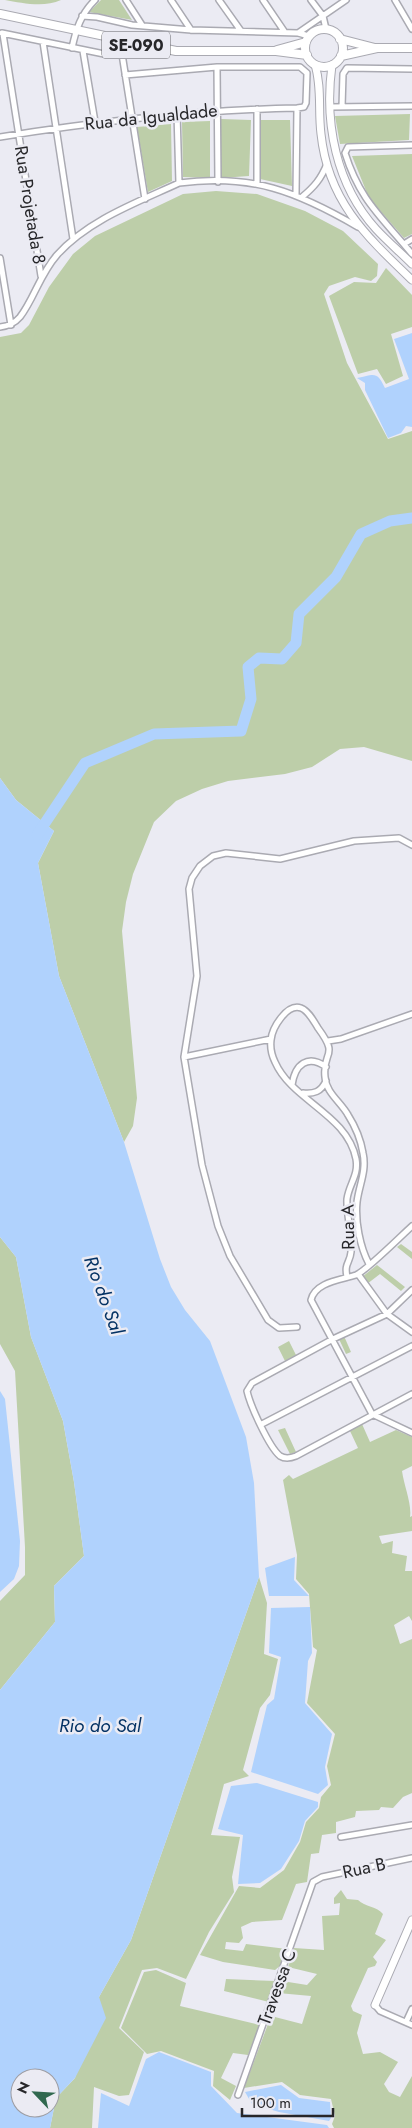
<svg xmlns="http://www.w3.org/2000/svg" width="412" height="2128" viewBox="0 0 412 2128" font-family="Jost,sans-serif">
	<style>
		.green { fill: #bdcea9 }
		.water { fill: #b0d2fd; fill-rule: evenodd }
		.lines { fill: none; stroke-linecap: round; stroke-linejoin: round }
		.river { stroke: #b0d2fd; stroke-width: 11 }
		.street-casing { stroke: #aaaab2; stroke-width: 8 }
		.secondary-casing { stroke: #aaaab2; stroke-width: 9 }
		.primary-casing { stroke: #aaaab2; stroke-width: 10 }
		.street { stroke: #fff; stroke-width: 5 }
		.secondary { stroke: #fff; stroke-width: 7 }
		.primary { stroke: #fff; stroke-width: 8 }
		.labels { text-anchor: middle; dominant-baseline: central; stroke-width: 5; stroke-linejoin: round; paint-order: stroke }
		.shield { fill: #ebebf3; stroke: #626266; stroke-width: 1 }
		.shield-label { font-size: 16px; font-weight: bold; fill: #27272a }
		.street-label { font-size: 18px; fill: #27272a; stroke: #ebebf3 }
		.water-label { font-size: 19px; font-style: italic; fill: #043264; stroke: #ebebf3 }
	</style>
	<rect width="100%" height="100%" fill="#ebebf3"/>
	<path class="green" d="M5 0H61C44 8 22 3 5 0Z
		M101 0H119L132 20 89 12Z
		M410 114 409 140 340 144 335 116Z
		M221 119 251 120 249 176 221 178Z
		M259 120H290L292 186 260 179Z
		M210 121V178L183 177 182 122Z
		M171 124 172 181 148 192 137 127Z
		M412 154V234L404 238 369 198 352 156Z
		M216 191 257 194 305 211 343 231 378 264 377 276 371 281 355 277 329 286 324 294 347 363 388 439 412 431V761L364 747 340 749 312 767 285 774 228 781 202 789 176 801 154 822 133 874 126 902 122 931 137 1098 133 1126 124 1142 59 976 38 863 54 831 16 800 0 778V337L21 333 29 325 49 287 73 254 95 236 183 194Z
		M386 268 412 295V327L391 334 403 376 386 384 377 369 358 374 329 296 354 282 376 283Z
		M0 1237 16 1257 31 1337 63 1421 74 1482 84 1556 54 1586 55 1622 0 1690V1601L25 1575V1547L15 1371 0 1344Z
		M401 1244 412 1252V1259L397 1247Z
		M377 1265 405 1287 401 1291 380 1274 367 1284 362 1277Z
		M344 1336 351 1352 346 1354 339 1339Z
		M289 1341 296 1355 285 1361 278 1347Z
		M362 1424 370 1442 396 1430 412 1437V1466L402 1471C404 1486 412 1504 410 1517L412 1516V1531L379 1536 382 1544 393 1541 392 1553 407 1556 405 1571H412V1621L409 1616 394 1625 400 1644 412 1639V1793L403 1797 393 1808 381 1807 379 1810 356 1811 355 1817 336 1822V1833L322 1835 319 1853 311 1854 307 1882 296 1884 282 1920 252 1922 241 1927 243 1938 239 1943 226 1942 225 1949 243 1951 246 1944 287 1949 281 1965 275 1970 223 1962 200 1955 239 1886 260 1888 284 1870 300 1842 306 1822 319 1808 321 1797 331 1785 327 1766 335 1734 307 1703 317 1650 313 1647 309 1594 296 1579 297 1555 283 1480 289 1475 293 1479 358 1448 350 1431Z
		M285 1428 296 1452 290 1454 278 1430Z
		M259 1577 267 1603 264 1654 278 1659 270 1695 260 1708 243 1770 249 1776 224 1784 211 1835 240 1837 232 1877 234 1892 209 1932 186 1979 157 1968 142 1970 119 2028 144 2052 129 2095 119 2096 94 2087 92 2128H50L56 2098 75 2078 99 1997 131 1940Z
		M341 1890 347 1899 358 1900C365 1907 377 1906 383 1914L375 1934 386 1940 373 1957 377 1962 375 1966 368 1968 351 2006 353 2011 362 2015 357 2033 363 2054 380 2052 398 2062 384 2084 389 2092 400 2097 412 2076V2128H334L332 2124 335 2116 331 2099 300 2095 282 2082 244 2088 271 2016 302 2024 311 1996 278 1993 282 1981 307 1985 317 1974 288 1967 294 1948 324 1950 322 1916 339 1915 340 1903 334 1904V1898Z
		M156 1970 186 1983 180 2006 260 2025 248 2055 233 2053 221 2078 236 2086 230 2100 213 2086 214 2071 161 2051 147 2054 121 2028 144 1972Z
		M226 1979 275 1981 269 2002 224 1991Z"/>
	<path class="water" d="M412 333V427L406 426 401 433 388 438 365 390V383L357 378C375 374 377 371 385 388L409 379 394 339Z
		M0 778 16 800 54 831 38 863 59 976 124 1142 160 1259 171 1287 185 1310 210 1341 246 1437 254 1483 259 1577 131 1940 99 1997 106 2018 75 2078 56 2098 50 2128H0V1690L55 1622 54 1586 84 1556 74 1482 63 1421 31 1337 16 1257 0 1237ZM20 2078H50V2108H20Z
		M0 1391 5 1399 20 1541 19 1566 14 1579 0 1592Z
		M295 1557 294 1580 309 1596H269L265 1568Z
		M310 1607 312 1653 308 1661 305 1703 332 1734 325 1767 328 1785 318 1794 251 1772 267 1705 274 1699 281 1657 269 1653 271 1608Z
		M257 1783 318 1802V1807L305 1821 299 1841 281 1869 260 1883 238 1884 243 1835 218 1829 231 1786Z
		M159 2052 211 2072V2086L237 2113 327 2125 329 2128H98L101 2093 129 2106 146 2059Z
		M281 2085 299 2098 330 2102 331 2118 329 2121 279 2112 252 2104 245 2092Z"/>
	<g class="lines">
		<path class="river" d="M37 835 85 763 154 734 241 731 251 699 248 667 259 658 282 659 296 643 299 614 336 577 361 534 390 521 412 518"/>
		<g class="street-casing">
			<path id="street" d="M126 0 142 25
				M171 0 191 30
				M219 0 241 31
				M263 0 284 31
				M311 0 323 16 326 29
				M395 0 412 29
				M82 16 97 17 132 25 191 30 298 33 346 0
				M2 33 109 55 151 48
				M298 33 309 36
				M3 34 41 276
				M43 42 73 239
				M72 48C76 29 81 14 95 0
				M83 51 95 122
				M122 54 145 199
				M217 67 218 182
				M331 107 412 106
				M342 107 343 74 347 68 412 69
				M177 113 179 183
				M0 137C100 121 196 110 297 108L304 107 306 103 307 73 300 67H217L125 75
				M412 145 348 147 345 153C360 201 382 217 412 254
				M257 183V109
				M296 194 297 108
				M302 197C314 187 321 179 327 164
				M404 244 412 239
				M0 258 11 325
				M0 327C8 326 15 323 20 317 34 299 40 274 57 255 88 220 138 202 179 183 251 173 298 192 358 227
				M328 1041 341 1039 412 1014
				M184 1057 271 1039
				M292 1085C295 1064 308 1054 326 1067
				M303 1093C314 1094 321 1092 326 1081
				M358 1274 387 1314 412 1332
				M347 1277C344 1263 350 1263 351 1252 353 1234 346 1216 347 1199 349 1184 359 1175 356 1159 347 1114 292 1101 275 1062 272 1056 270 1048 271 1040 272 1028 287 1003 301 1008 309 1011 314 1022 318 1028 340 1058 322 1050 325 1077 326 1093 341 1102 348 1115 355 1126 361 1141 363 1153 367 1171 359 1185 357 1202 355 1221 360 1247 369 1264
				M412 1290 387 1314 333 1339 252 1383 247 1391C250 1405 269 1447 280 1456 285 1459 291 1458 296 1456L412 1394
				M297 1327 279 1328 268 1320 230 1256 218 1226 202 1165 184 1057 197 976 189 889 192 878 200 866 213 856 226 853 280 859 354 841 399 838 412 845
				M372 1414 311 1300C315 1282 341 1280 356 1275 366 1271 402 1235 412 1226
				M372 1414 412 1433
				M262 1424 412 1346
				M341 1837 412 1825
				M375 2005 380 2011 412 2025
				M406 2022 412 2009
				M238 2095 313 1882 322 1877 412 1858"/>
		</g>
		<g class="secondary-casing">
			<path id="secondary" d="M315 65C322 87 318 111 321 134 328 201 366 236 412 280
				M332 65C324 123 336 185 376 229 387 241 400 252 412 264
				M375 2005 412 1920"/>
		</g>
		<g class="primary-casing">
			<path id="primary" d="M0 14 176 51H276L307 55
				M305 48a19 19 0 1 1 38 0a19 19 0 1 1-38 0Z
				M340 39 375 48
				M277 50 306 42
				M341 56 377 48H412"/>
		</g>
		<use href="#street" class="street"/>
		<use href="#secondary" class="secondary"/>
		<use href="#primary" class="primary"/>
	</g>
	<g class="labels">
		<rect class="shield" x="102" y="31.5" width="68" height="27" rx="4"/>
		<g class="shield-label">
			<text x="136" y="45">SE-090</text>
		</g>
		<g class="street-label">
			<text transform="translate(151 117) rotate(-6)">Rua da Igualdade</text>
			<text transform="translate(30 205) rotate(81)">Rua Projetada 8</text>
			<text transform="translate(348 1227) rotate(-91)">Rua A</text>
			<text transform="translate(364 1868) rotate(-12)">Rua B</text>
			<text transform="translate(277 1987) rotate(-70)">Travessa C</text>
		</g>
		<g class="water-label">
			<text transform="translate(104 1295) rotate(70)">Rio do Sal</text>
			<text x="100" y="1725">Rio do Sal</text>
		</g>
	</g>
	<g transform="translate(35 2093) rotate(295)"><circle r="24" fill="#ebebf3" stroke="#9d9da3"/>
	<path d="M0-4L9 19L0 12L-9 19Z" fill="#30684f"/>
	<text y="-8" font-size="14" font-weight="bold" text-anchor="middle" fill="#27272a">N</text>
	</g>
	<path d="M242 2108v8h91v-8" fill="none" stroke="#27272a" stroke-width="2.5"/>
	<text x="250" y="2108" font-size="15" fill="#27272a" stroke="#ebebf3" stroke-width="4" paint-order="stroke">100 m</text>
</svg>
